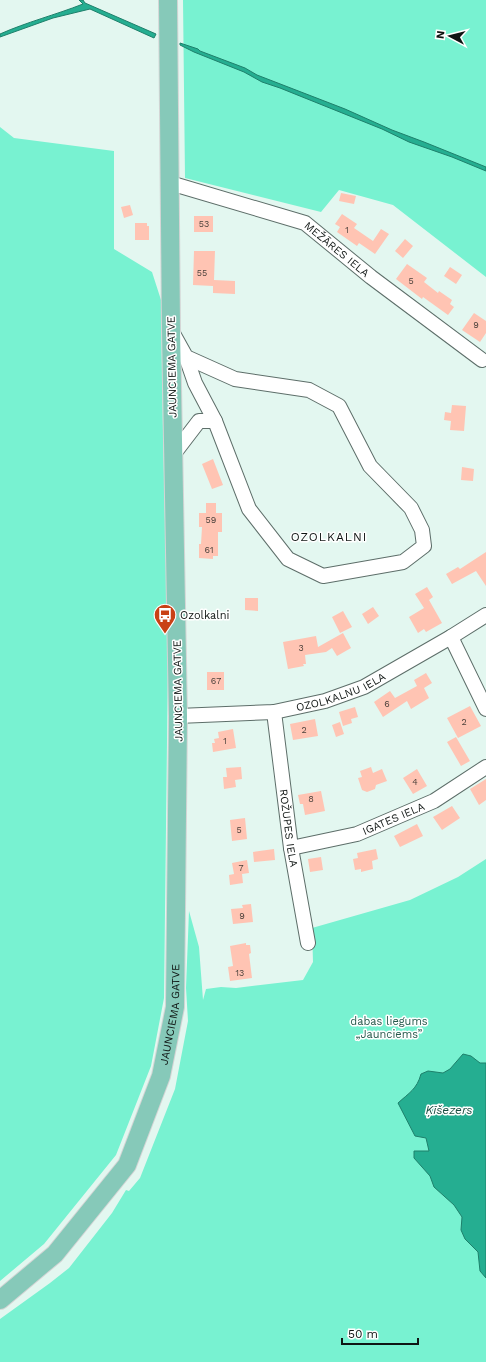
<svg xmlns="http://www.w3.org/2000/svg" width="486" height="1362" viewBox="0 0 486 1362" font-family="'Work Sans',sans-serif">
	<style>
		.green { fill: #78f2d1 }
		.water { fill: #25ae91; stroke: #1e806b }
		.building { fill: #ffc4b3 }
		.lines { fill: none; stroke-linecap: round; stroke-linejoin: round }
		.minor-casing { stroke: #5d6e69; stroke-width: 16 }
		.major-casing { stroke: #d4d5d5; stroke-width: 20 }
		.minor { stroke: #fff; stroke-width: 14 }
		.major { stroke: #86c9b9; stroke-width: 18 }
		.labels { text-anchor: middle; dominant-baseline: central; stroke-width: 3; stroke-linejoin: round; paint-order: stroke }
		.number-label { font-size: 9px; fill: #4b413b }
		.street-label { font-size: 11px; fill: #0f1513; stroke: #fff }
		.poi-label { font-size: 11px; fill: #0f1513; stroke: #fff; text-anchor: start }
		.park-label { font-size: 11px; fill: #26594c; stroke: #fff }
		.neighbourhood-label { font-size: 12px; letter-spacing: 1px; fill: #0f1513; stroke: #fff }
		.water-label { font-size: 12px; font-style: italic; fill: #1a4e41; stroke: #fff }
	</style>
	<rect width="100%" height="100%" fill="#e3f7f0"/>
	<path class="green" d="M183 0H486V277L393 205 339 190 321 212 185 178Z
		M0 127 14 138 114 151V249L152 272 161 300 163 429 168 656 164 998 151 1066 116 1155 44 1244 0 1281Z
		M486 859V1362H0V1319L50 1283 69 1268 112 1213 126 1190 129 1191 140 1178 175 1089 188 1021 186 988 189 911 199 947 203 1000 206 989 221 987 236 988 303 980 313 962 312 928 410 900 458 877Z"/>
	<path class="water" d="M79 0H83L85 3 156 34 154 38 90 9 53 18 0 37V34C27 22 55 15 83 4Z
		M180 43 198 49 200 51 245 68 257 75 345 109 392 130 424 142 486 167V171L452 157 409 142 382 129 280 88 262 82 244 72 194 52 180 45Z
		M463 1054 471 1056 480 1063H486V1278L480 1271 478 1252 465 1239 461 1230 462 1217 454 1205 434 1187 430 1176 414 1158V1151H429L426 1138 415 1136 398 1103C409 1093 417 1089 421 1074L428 1071 443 1073 450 1069Z"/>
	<path class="building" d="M341 193 356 196 354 204 339 201Z
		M130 205 133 215 124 218 121 207Z
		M342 214 357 224 354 228 373 241 381 229 389 234 375 254 359 243 357 246 337 232 340 227 335 224Z
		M194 216H213V232H194Z
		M135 223H147V226H149V240H135Z
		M405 239 413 246 403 258 395 251Z
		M194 251H215L214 280 235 281V294L213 293V286L193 285Z
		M407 264 427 278 424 282 438 293 439 291 452 300 450 304 454 307 448 315 423 297 422 299 396 279Z
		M450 267 462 275 456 284 444 276Z
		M474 313 486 321V333L480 342 462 330Z
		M452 405 466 406 464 431 450 430 451 421 444 420 445 412 451 413Z
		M213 459 223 485 212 489 202 464Z
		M462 467 474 469 473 481 461 480Z
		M206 503H216V513H222V532H218V556H213V559L199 558V544H201L202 527H199V513H206Z
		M486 552V586L476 571 452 584 446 574 458 567 460 569Z
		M427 587 433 597 429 600 442 623 426 632 424 629 418 633 409 617 424 608 415 594Z
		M245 598H258V611L245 610Z
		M373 607 379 616 368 624 362 614Z
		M343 611 352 627 340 633 332 617Z
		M343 633 351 648 337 656 332 648 326 652 305 655 306 664H303L304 666 288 669 283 642 316 636 318 647Z
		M207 672H224V690H207Z
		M426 673 432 683 424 688 429 698 411 709 407 701 383 717 374 702 390 691 395 698 417 686 414 680Z
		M470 706 481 726 458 738 447 718Z
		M355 707 358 717 351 719 352 723 343 726 339 712Z
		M315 719 318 736 293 740 290 724Z
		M340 722 344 734 336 737 332 725Z
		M233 729 236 748 213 752 212 743H215L214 739 219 738 218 732Z
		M456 737 470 761 461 766 447 742Z
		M241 767 242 779 235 780 236 787 224 789 223 777H227L226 768Z
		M371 767 373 773 382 769 387 781 376 785 375 789 367 792 362 790 358 778 362 777 360 771Z
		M417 769 427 786 413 794 403 778Z
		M486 779V800L479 805 470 789Z
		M321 791 325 811 305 815 303 804H300L298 795Z
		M452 806 460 818 442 830 433 817Z
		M245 818 247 839 232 841 230 820Z
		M417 824 423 836 400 847 394 836Z
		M274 849 275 860 254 862 253 852Z
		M376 849 378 859 372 861 373 869 361 872V869L355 870 353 859 358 858 357 853Z
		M321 857 323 870 310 872 308 859Z
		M247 860 249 873 242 874 243 883 230 885 229 875 234 874 232 863Z
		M251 904 253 922 233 924 231 909 243 908 242 905Z
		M246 943V945H250L251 953 249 954 252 978 230 981 228 967 233 966 230 946Z"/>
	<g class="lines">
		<g class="minor-casing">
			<g id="minor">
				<path id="s1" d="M170 183 305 223 371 277 482 360"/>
				<path d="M171 330 186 357 235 379 309 390 339 406 370 466 411 508 422 530 424 546 403 562 323 576 288 559 249 509 215 421H199L173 455"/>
				<path d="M186 357 195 383 215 421"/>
				<path d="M451 637 486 709"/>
				<path id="s2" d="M274 712 291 848 308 943"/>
				<path id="s3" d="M178 716 274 712 325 701 364 687 451 637 486 615"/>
				<path id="s4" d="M291 848 357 834 434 801 486 767"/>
			</g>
		</g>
		<g class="major-casing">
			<g id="major">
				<path id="s5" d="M0 1300 55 1254 127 1165 161 1076 175 1007 178 716 171 330 168 0"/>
			</g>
		</g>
		<use href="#minor" class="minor"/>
		<use href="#major" class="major"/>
	</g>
	<defs>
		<g id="bus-pin" transform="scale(1.15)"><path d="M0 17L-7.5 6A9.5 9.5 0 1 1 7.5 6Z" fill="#c94115" stroke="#fff"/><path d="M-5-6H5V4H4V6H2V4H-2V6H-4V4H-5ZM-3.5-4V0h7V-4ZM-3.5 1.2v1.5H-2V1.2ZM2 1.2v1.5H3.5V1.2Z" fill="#fff"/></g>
	</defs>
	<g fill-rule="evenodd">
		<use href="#bus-pin" x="165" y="615"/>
	</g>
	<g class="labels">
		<g class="number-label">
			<text x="204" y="224">53</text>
			<text x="347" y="230">1</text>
			<text x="202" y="273">55</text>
			<text x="411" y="281">5</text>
			<text x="476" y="325">9</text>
			<text x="211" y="520">59</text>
			<text x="209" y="550">61</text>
			<text x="301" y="648">3</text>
			<text x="216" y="681">67</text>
			<text x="387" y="704">6</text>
			<text x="464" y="722">2</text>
			<text x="304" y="730">2</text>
			<text x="225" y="741">1</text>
			<text x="415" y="782">4</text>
			<text x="311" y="799">8</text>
			<text x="239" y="830">5</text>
			<text x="241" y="868">7</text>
			<text x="242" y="916">9</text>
			<text x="240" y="973">13</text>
		</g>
		<g class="street-label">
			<text stroke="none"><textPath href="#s1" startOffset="182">MEŽĀRES IELA</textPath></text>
			<text transform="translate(172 367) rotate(-91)">JAUNCIEMA GATVE</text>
			<text transform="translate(178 691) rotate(-91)">JAUNCIEMA GATVE</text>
			<text stroke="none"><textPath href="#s3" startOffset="166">OZOLKALNU IELA</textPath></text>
			<text stroke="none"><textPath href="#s4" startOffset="107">IGATES IELA</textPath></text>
			<text stroke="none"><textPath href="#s2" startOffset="117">ROŽUPES IELA</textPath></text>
			<text stroke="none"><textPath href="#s5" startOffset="344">JAUNCIEMA GATVE</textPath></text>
		</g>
		<g class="poi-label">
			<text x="180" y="615">Ozolkalni</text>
		</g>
		<g class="park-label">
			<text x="389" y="1021">dabas liegums<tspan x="389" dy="13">„Jaunciems”</tspan></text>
		</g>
		<g class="neighbourhood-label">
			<text x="329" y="537">OZOLKALNI</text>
		</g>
		<g class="water-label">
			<text x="449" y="1110">Ķīšezers</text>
		</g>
	</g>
	<g transform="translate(450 36) rotate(277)" stroke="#ffffff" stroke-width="3" paint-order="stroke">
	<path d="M0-3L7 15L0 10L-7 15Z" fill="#0f1513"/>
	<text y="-6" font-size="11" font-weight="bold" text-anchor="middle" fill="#0f1513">N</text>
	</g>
	<path d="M342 1338v6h76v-6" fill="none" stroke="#0f1513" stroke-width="2"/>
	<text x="348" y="1338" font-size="12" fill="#0f1513" stroke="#ffffff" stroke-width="3" paint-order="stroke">50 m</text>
</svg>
